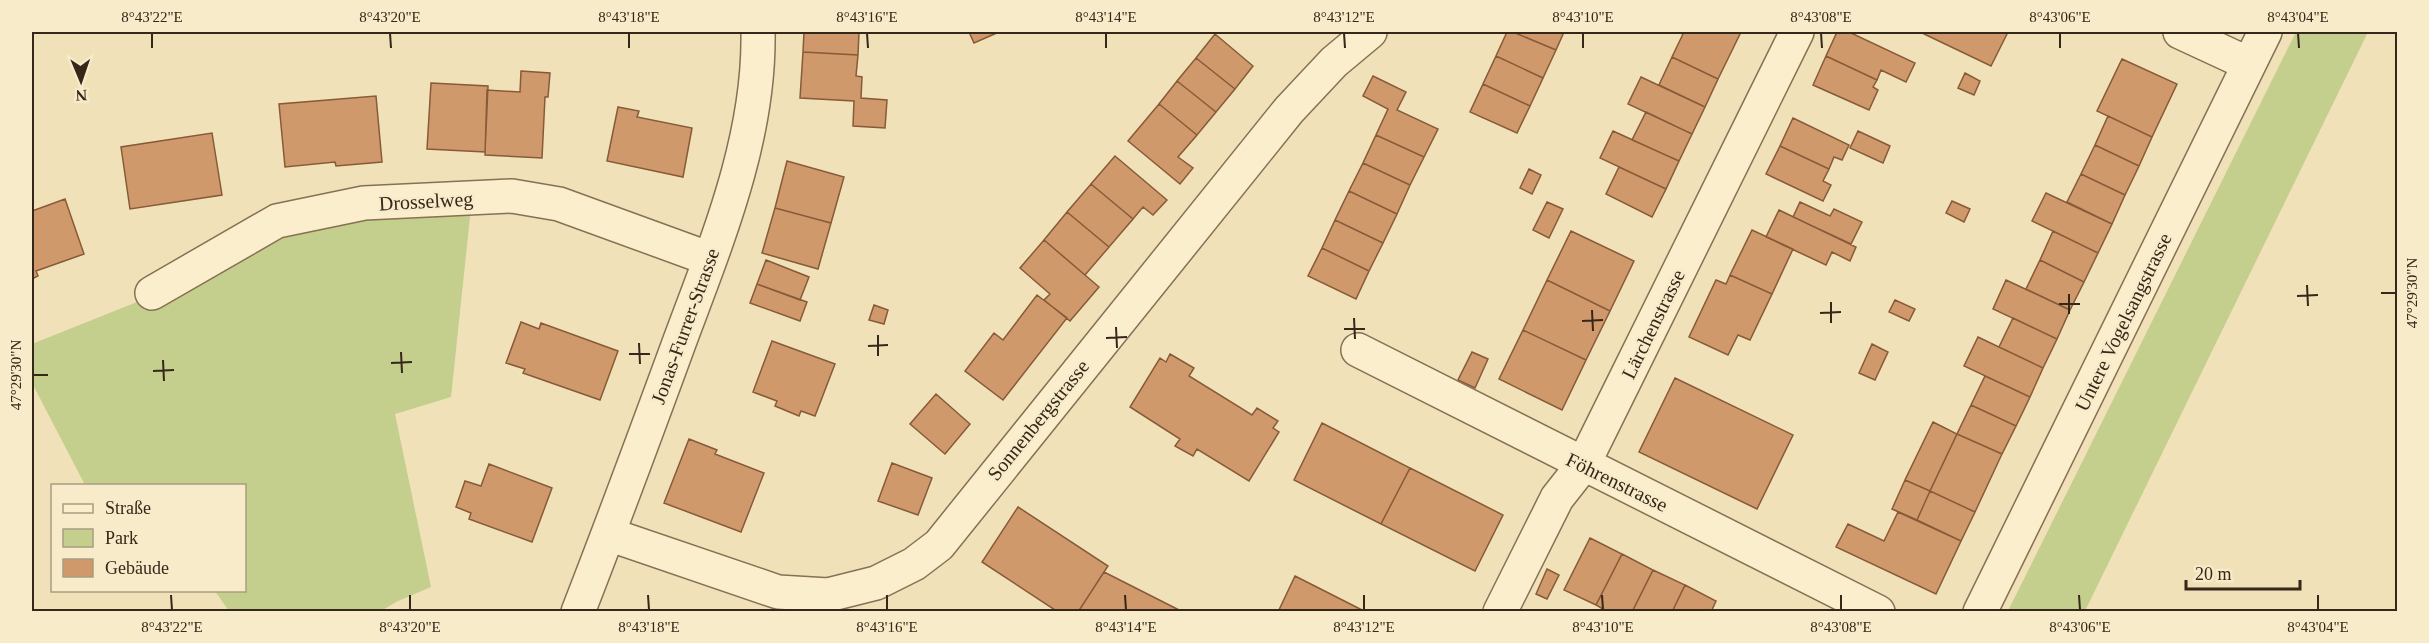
<svg xmlns="http://www.w3.org/2000/svg" width="2429" height="643" viewBox="0 0 2429 643" font-family="Georgia,serif">
	<style>
		.green { fill: #c4ce8d }
		.building { fill: #d0996c; stroke: #875a38; stroke-width: 1.5 }
		.lines { fill: none; stroke-linecap: round; stroke-linejoin: round }
		.minor-casing { stroke: #877053; stroke-width: 36 }
		.minor { stroke: #fbeecc; stroke-width: 33 }
		.ticks { fill: none; stroke: #352719; stroke-width: 2 }
		.labels { text-anchor: middle; dominant-baseline: central; stroke-width: 5; stroke-linejoin: round; paint-order: stroke }
		.street-label { font-size: 20px; fill: #352719; stroke: #f7ebc9 }
		.neatline { fill: none; stroke: #352719; stroke-width: 2 }
		.ticks-label { font-size: 15px; text-anchor: middle; fill: #352719 }
	</style>
	<rect width="100%" height="100%" fill="#f0e1b9"/>
	<path class="green" d="M2296 32H2368L2085 611H2008Z
		M472 198 451 397 395 414 431 587 396 602 381 611H229L215 591 244 590V486L85 485 32 383V344L152 296 277 221Z"/>
	<path class="building" d="M804 32H859L858 55 803 52Z
		M969 32H999L974 43Z
		M1507 32H1513L1556 50 1543 78 1496 56Z
		M1513 32H1564L1556 50Z
		M1678 32H1741L1718 79 1672 57 1683 34Z
		M1837 32H1849L1915 63 1906 82 1881 70 1877 80 1826 56Z
		M1920 32H2008L1991 66Z
		M1215 34 1253 66 1235 89 1196 58Z
		M803 52 858 55 856 76 862 77 861 98 887 100 885 128 853 126 854 101 800 98Z
		M1496 56 1543 78 1530 106 1483 84Z
		M1826 56 1877 80 1873 87 1878 90 1869 110 1813 85Z
		M1672 57 1718 79 1705 107 1659 85Z
		M1196 58 1235 89 1216 112 1177 81Z
		M2122 59 2177 84 2152 137 2097 111Z
		M521 71 550 73 548 97H545L542 158 485 155 487 90 520 92Z
		M1965 73 1980 81 1974 95 1958 88Z
		M1373 76 1406 92 1397 110 1438 129 1424 157 1376 135 1388 109 1363 96Z
		M1641 77 1705 107 1692 134 1628 104Z
		M1177 81 1216 112 1197 135 1159 104Z
		M431 83 488 86 485 152 427 149Z
		M1483 84 1530 106 1517 133 1470 112Z
		M376 96 382 162 336 166 335 162 285 167 279 104Z
		M1159 104 1197 135 1178 157 1193 168 1180 184 1128 141Z
		M618 107 639 111 637 117 692 128 683 177 607 161Z
		M1646 112 1692 134 1679 161 1632 140Z
		M2108 116 2152 137 2139 166 2095 145Z
		M1793 118 1849 145 1842 160 1834 157 1829 169 1780 146Z
		M1613 131 1679 161 1666 189 1600 158Z
		M1858 131 1890 146 1883 163 1850 148Z
		M212 133 222 195 130 209 121 147Z
		M1376 135 1424 157 1410 185 1363 163Z
		M2095 145 2139 166 2125 195 2081 174Z
		M1780 146 1829 169 1823 181 1831 185 1823 201 1766 174Z
		M1115 156 1167 200 1153 215 1143 207 1133 219 1091 184Z
		M787 161 844 177 831 223 775 208Z
		M1363 163 1410 185 1397 214 1349 191Z
		M1619 167 1666 189 1652 217 1606 194Z
		M1529 169 1541 175 1532 194 1520 188Z
		M2081 174 2125 195 2112 224 2067 202Z
		M1091 184 1133 219 1109 247 1067 212Z
		M1349 191 1397 214 1383 243 1335 220Z
		M2046 193 2112 224 2098 253 2032 221Z
		M65 199 84 254 36 271 38 276 32 279V211Z
		M1952 201 1970 209 1964 222 1946 213Z
		M1547 202 1563 209 1549 238 1533 230Z
		M1800 202 1830 216 1834 209 1862 222 1851 244 1793 217Z
		M775 208 831 223 818 269 762 253Z
		M1779 210 1856 247 1850 261 1832 252 1826 265 1766 237Z
		M1067 212 1109 247 1085 275 1044 240Z
		M1335 220 1383 243 1369 271 1322 248Z
		M1752 230 1793 249 1772 294 1730 275Z
		M1571 231 1634 261 1610 311 1547 280Z
		M2053 231 2098 253 2084 282 2040 260Z
		M1044 240 1099 287 1070 321 1044 300 1050 294 1020 268Z
		M1322 248 1369 271 1356 299 1308 276Z
		M766 260 809 277 800 300 757 284Z
		M2040 260 2084 282 2070 310 2026 289Z
		M1730 275 1772 294 1750 340 1738 335 1728 355 1689 337 1716 280 1726 284Z
		M1547 280 1610 311 1586 360 1523 330Z
		M2006 280 2070 310 2057 339 1993 309Z
		M757 284 807 302 800 321 750 303Z
		M1037 295 1067 318 1003 400 965 371 994 333 1003 340Z
		M1895 300 1915 309 1909 321 1889 312Z
		M874 305 888 310 884 324 869 320Z
		M2013 318 2057 339 2043 368 1999 347Z
		M521 322 539 329 541 323 618 351 600 400 523 373 525 369 506 363Z
		M1523 330 1586 360 1562 410 1499 379Z
		M1978 337 2043 368 2030 397 1964 366Z
		M772 341 835 364 815 416 801 411 799 416 775 406 777 401 753 392Z
		M1872 344 1888 352 1875 380 1859 373Z
		M1472 352 1488 359 1475 388 1458 380Z
		M1170 354 1194 368 1189 376 1252 415 1257 408 1278 421 1273 428 1279 432 1249 481 1197 449 1193 456 1175 446 1180 439 1130 407 1160 358 1166 362Z
		M1985 376 2030 397 2016 426 1971 405Z
		M1675 378 1793 435 1757 509 1639 452Z
		M936 394 970 424 945 454 910 424Z
		M1971 405 2016 426 2002 454 1957 434Z
		M1933 422 1957 434 1930 491 1905 480Z
		M1322 423 1410 468 1381 524 1294 480Z
		M1957 434 2002 454 1975 512 1930 491Z
		M689 439 717 450 715 454 764 473 741 532 664 503Z
		M892 463 932 478 918 515 878 501Z
		M489 464 552 488 532 542 469 519 471 513 456 507 465 481 481 486Z
		M1410 468 1503 515 1475 571 1381 524Z
		M1905 480 1930 491 1917 520 1892 509Z
		M1930 491 1975 512 1961 541 1917 520Z
		M1018 507 1108 566 1078 612H1058L982 562Z
		M1898 512 1961 541 1936 594 1836 547 1848 524 1884 541Z
		M1590 538 1622 554 1596 605 1564 590Z
		M1622 554 1653 570 1632 612H1608L1596 605Z
		M1547 569 1559 575 1547 599 1536 594Z
		M1653 570 1685 585 1672 612H1632Z
		M1104 572 1183 612H1078Z
		M1295 576 1366 612H1278Z
		M1685 585 1716 601 1711 612H1672Z"/>
	<g class="lines">
		<g class="minor-casing">
			<path id="minor" d="M2180 32 2249 64
				M152 293 277 221 364 203 512 196 559 204 710 259
				M1358 350 1878 612
				M608 534 778 592 828 595 876 583 914 564 939 545 1289 110 1334 62 1370 32
				M578 612C613 522 646 433 679 343 716 243 760 140 758 32
				M1500 612 1557 498 1583 465 1797 32
				M1980 612 2265 32"/>
		</g>
		<use href="#minor" class="minor"/>
	</g>
	<path class="ticks" d="M152 33V48M390 33 391 48M629 33V48M867 33 868 48M1106 33V48M1344 33 1345 48M1583 33V48M1821 33 1822 48M2060 33V48M2298 33 2299 48M2307 285 2308 306M2381 293H2396M2069 294V314M2297 296 2318 295M1831 302V323M2059 304H2080M1592 310 1593 331M1820 313 1841 312M1354 318 1355 339M1582 321 1603 320M1116 327 1117 348M1344 329H1365M878 335V356M1106 338 1127 337M639 343 640 364M868 346 888 345M401 352 402 373M629 354H650M163 360 164 381M391 363 412 362M153 371 174 370M33 375H48M171 595 172 610M410 595V610M648 595 649 610M887 595V610M1125 595 1126 610M1364 595V610M1602 595 1603 610M1841 595V610M2079 595 2080 610M2318 595V610"/>
	<g class="labels">
		<g class="street-label">
			<text transform="translate(426 201) rotate(-3)">Drosselweg</text>
			<text transform="translate(2123 322) rotate(-64)">Untere Vogelsangstrasse</text>
			<text transform="translate(1653 324) rotate(-64)">Lärchenstrasse</text>
			<text transform="translate(685 326) rotate(-70)">Jonas-Furrer-Strasse</text>
			<text transform="translate(1038 420) rotate(-51)">Sonnenbergstrasse</text>
			<text transform="translate(1617 482) rotate(26)">Föhrenstrasse</text>
		</g>
	</g>
	<rect width="2429" height="643" fill="none" stroke="#f7ebc9" stroke-width="66"/>
	<rect x="51" y="484" width="195" height="108" fill="#f7ebc9" stroke="#a99d83" stroke-width="1.5"/>
	<rect x="63" y="504" width="30" height="9" fill="#fbeecc" stroke="#a99d83" stroke-width="1.5"/>
	<text x="105" y="514" font-size="18" fill="#352719">Straße</text>
	<rect x="63" y="529" width="30" height="18" fill="#c4ce8d" stroke="#a99d83" stroke-width="1.5"/>
	<text x="105" y="544" font-size="18" fill="#352719">Park</text>
	<rect x="63" y="559" width="30" height="18" fill="#d0996c" stroke="#a99d83" stroke-width="1.5"/>
	<text x="105" y="574" font-size="18" fill="#352719">Gebäude</text>
	<g transform="translate(81 81) rotate(178)" stroke="#f7ebc9" stroke-width="4.5" paint-order="stroke">
	<path d="M0-4.5L10 22L0 15L-10 22Z" fill="#352719"/>
	<text y="-9" font-size="16" font-weight="bold" text-anchor="middle" fill="#352719">N</text>
	</g>
	<path d="M2186 580v9h114v-9" fill="none" stroke="#352719" stroke-width="3"/>
	<text x="2195" y="580" font-size="18" fill="#352719" stroke="#f7ebc9" stroke-width="4.5" paint-order="stroke">20 m</text>
	<rect x="33" y="33" width="2363" height="577" class="neatline"/>
	<g class="ticks-label">
		<text x="152" y="22">8°43'22"E</text>
		<text x="390" y="22">8°43'20"E</text>
		<text x="629" y="22">8°43'18"E</text>
		<text x="867" y="22">8°43'16"E</text>
		<text x="1106" y="22">8°43'14"E</text>
		<text x="1344" y="22">8°43'12"E</text>
		<text x="1583" y="22">8°43'10"E</text>
		<text x="1821" y="22">8°43'08"E</text>
		<text x="2060" y="22">8°43'06"E</text>
		<text x="2298" y="22">8°43'04"E</text>
		<text transform="translate(2412 293) rotate(-90)" y="5">47°29'30"N</text>
		<text transform="translate(16 375) rotate(-90)" y="5">47°29'30"N</text>
		<text x="172" y="632">8°43'22"E</text>
		<text x="410" y="632">8°43'20"E</text>
		<text x="649" y="632">8°43'18"E</text>
		<text x="887" y="632">8°43'16"E</text>
		<text x="1126" y="632">8°43'14"E</text>
		<text x="1364" y="632">8°43'12"E</text>
		<text x="1603" y="632">8°43'10"E</text>
		<text x="1841" y="632">8°43'08"E</text>
		<text x="2080" y="632">8°43'06"E</text>
		<text x="2318" y="632">8°43'04"E</text>
	</g>
</svg>
